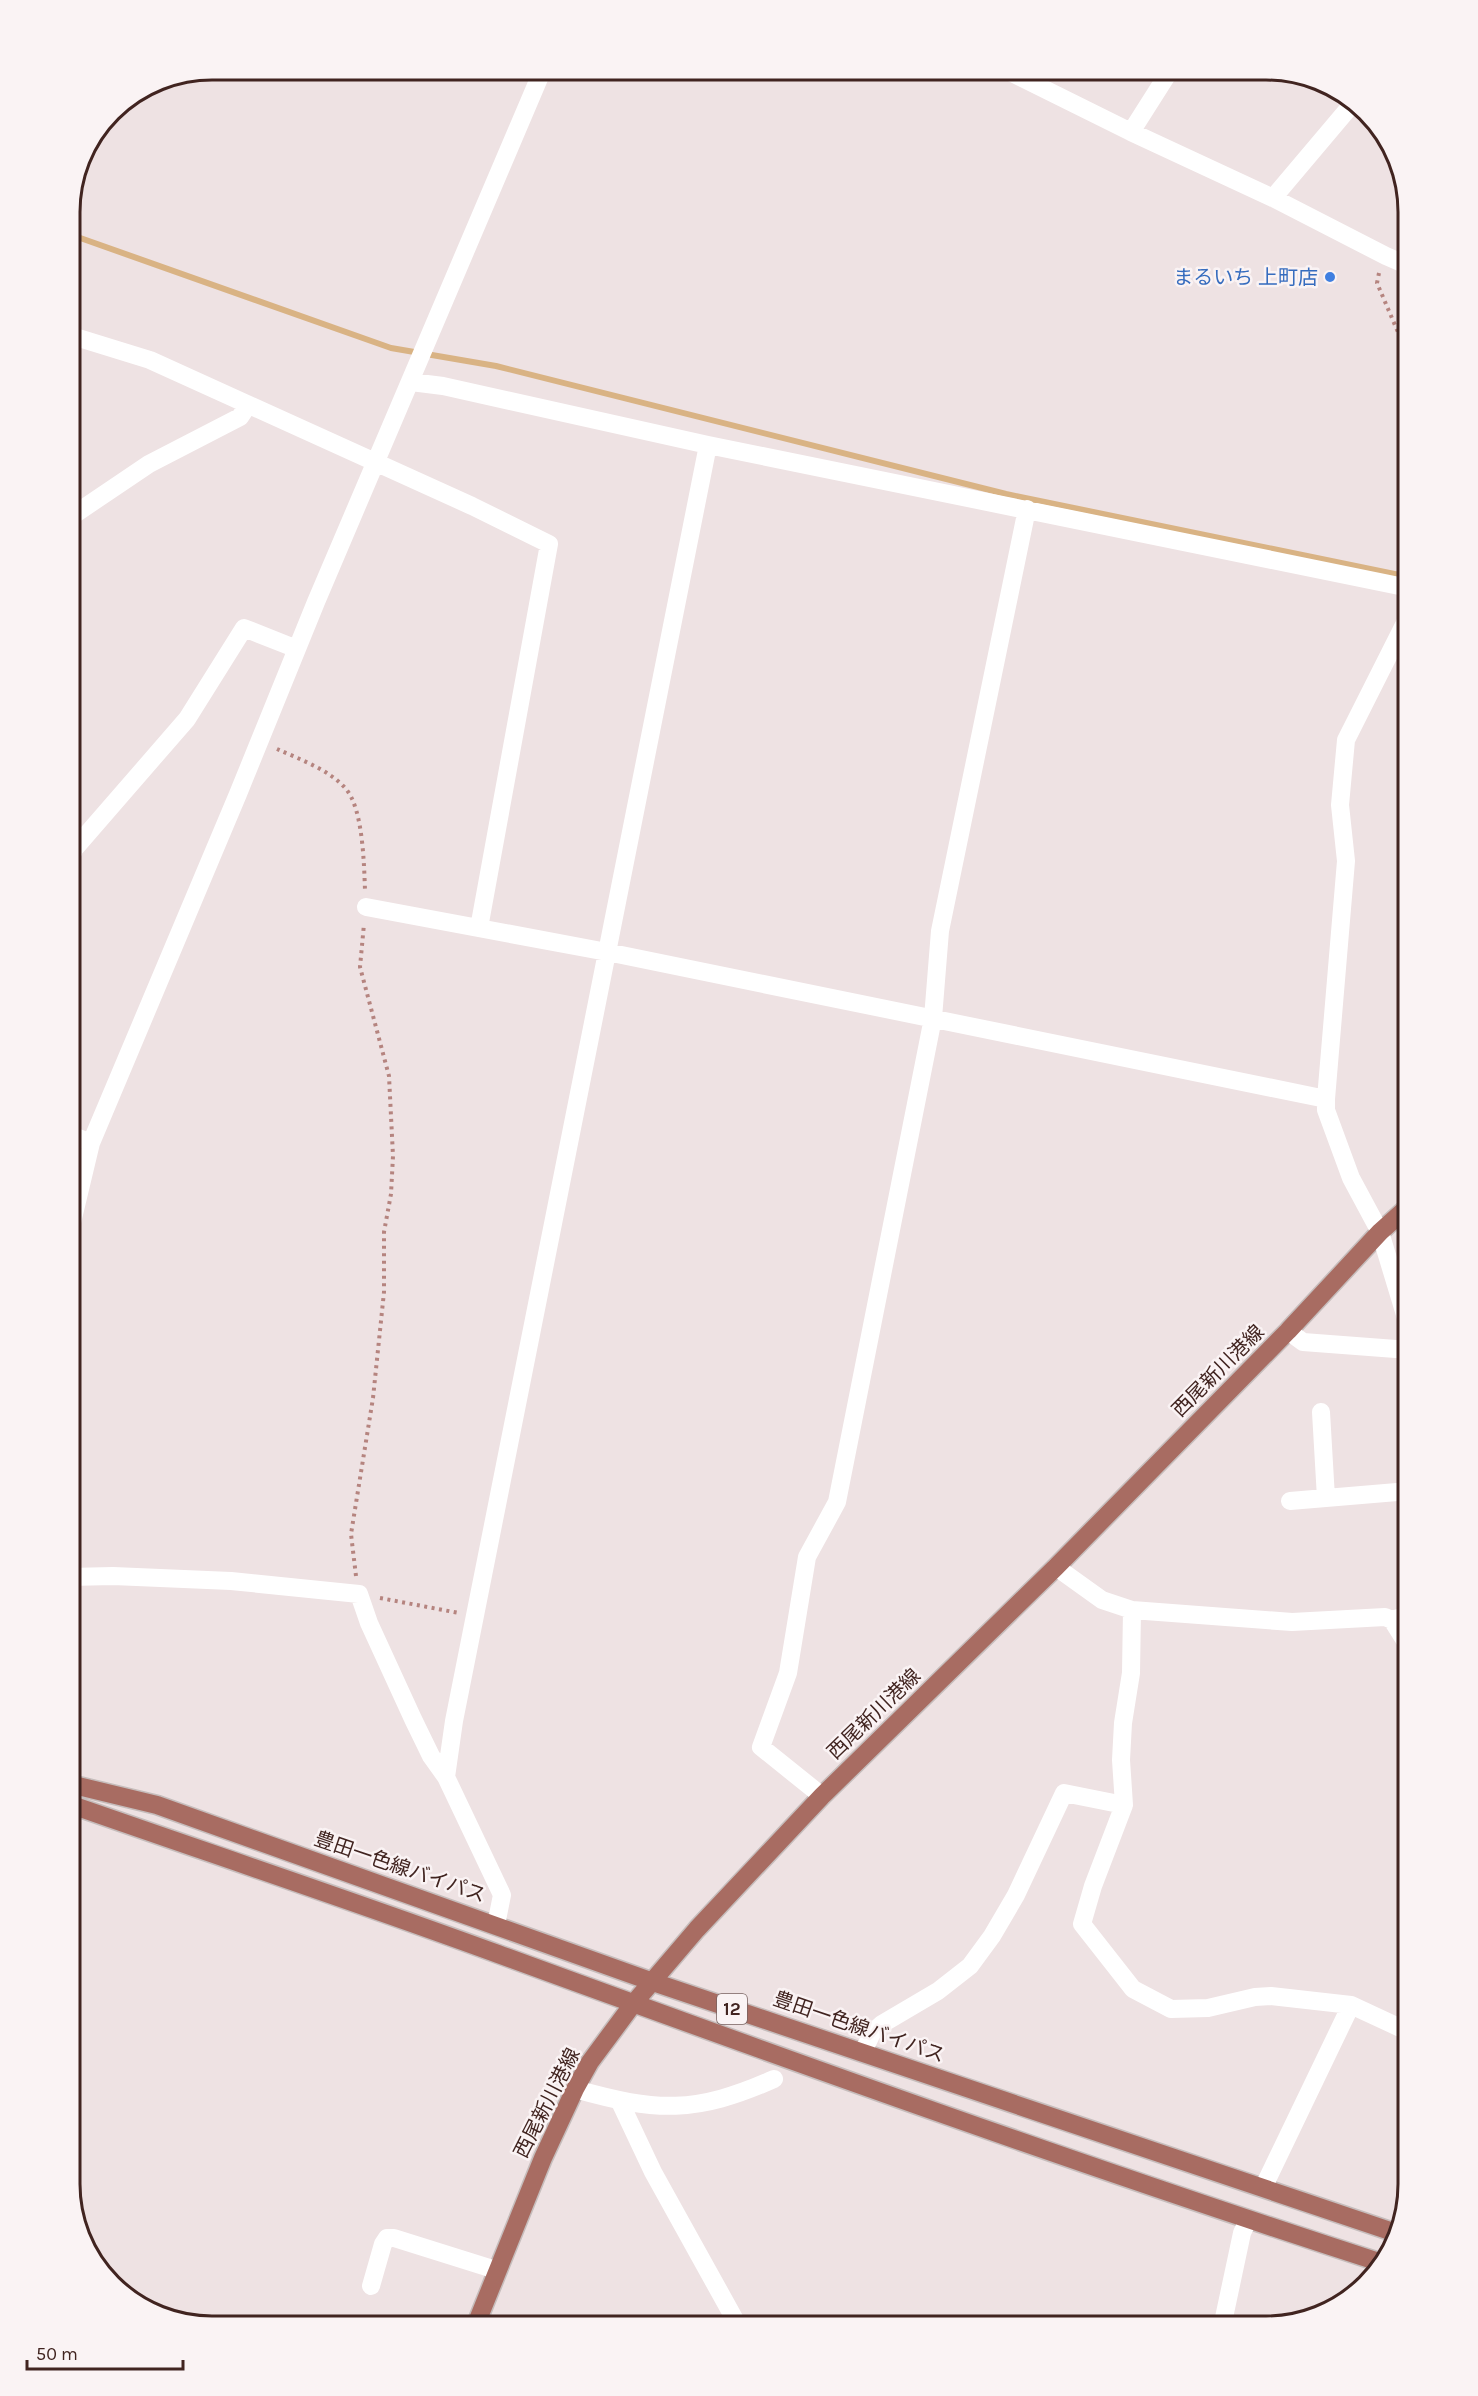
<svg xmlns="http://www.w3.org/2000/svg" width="1478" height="2396" viewBox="0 0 1478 2396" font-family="Karla,'Noto Sans JP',sans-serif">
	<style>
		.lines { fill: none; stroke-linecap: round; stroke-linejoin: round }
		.stream { stroke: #d9b384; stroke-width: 6 }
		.major-casing { stroke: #c6bdbc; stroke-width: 21 }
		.path { stroke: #b5847f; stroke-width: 4; stroke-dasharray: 3 4.5; stroke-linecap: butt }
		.minor { stroke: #fff; stroke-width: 18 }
		.major { stroke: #a86c62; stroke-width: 18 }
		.shop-dot { fill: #3f7fe0; stroke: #faf3f4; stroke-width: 2 }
		.labels { text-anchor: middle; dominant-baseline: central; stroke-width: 5; stroke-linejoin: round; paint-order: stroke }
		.shield { fill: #faf3f4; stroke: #786260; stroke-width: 1.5 }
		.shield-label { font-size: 18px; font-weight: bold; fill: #412420 }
		.shop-label { font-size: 20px; fill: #366cbe; stroke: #faf3f4; text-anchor: end }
		.street-label { font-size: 20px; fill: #412420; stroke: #faf3f4 }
		.rim { fill: none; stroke: #412420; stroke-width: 3 }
	</style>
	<rect width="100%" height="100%" fill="#eee2e3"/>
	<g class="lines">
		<path class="stream" d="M69 234 391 348 496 366 1006 494 1409 577"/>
		<g class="major-casing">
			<path id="major" d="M69 1788 78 1786 157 1805 653 1982 1396 2233
				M69 1804C212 1854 356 1902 498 1954 791 2061 1085 2167 1382 2263
				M475 2327 543 2158 575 2089 590 2062 633 2004 697 1929 822 1796 1056 1567 1288 1331 1380 1232 1409 1206"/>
		</g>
		<path class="path" d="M1379 273 1377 283 1409 358
			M277 749C299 759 330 770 346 789 363 809 364 864 365 890
			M356 1576 351 1534 373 1398 384 1292V1232L391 1194 393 1156 389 1076 360 967 364 924
			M380 1598 459 1613"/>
		<path class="minor" d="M1004 69 1131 132 1273 198 1386 256 1409 266
			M1131 132 1171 69
			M1273 198 1354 102
			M69 335 150 360 472 506 549 544 479 928
			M411 382 443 386 708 445 1409 588
			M69 518 149 464 240 417 248 405
			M69 862 75 848 187 719 244 628 297 649
			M366 907 607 952 1326 1099
			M69 1134 91 1143
			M69 1235 91 1143 238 794 316 602 543 69
			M1409 1328 1380 1232 1351 1178 1326 1110V1099L1346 861 1340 805 1346 740 1409 615
			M1288 1331 1303 1342 1409 1350
			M1321 1412 1326 1498
			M1290 1501 1409 1491
			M1056 1567 1102 1600 1132 1610 1292 1622 1385 1617 1392 1620 1409 1615
			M69 1577 113 1576 231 1581 359 1594 369 1623 413 1719 431 1756 446 1777 502 1895 496 1925
			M1132 1610 1131 1673 1123 1723 1121 1760 1124 1805 1093 1886 1082 1924 1133 1989 1171 2009 1208 2008 1255 1997 1271 1996 1351 2005 1409 2032
			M1392 1620 1409 1647
			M446 1777 454 1721 708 445
			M822 1796 761 1747 788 1673 807 1557 837 1502 933 1018 940 931 1027 509
			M863 2052 872 2033 882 2024 938 1991 970 1966 992 1936 1016 1895 1064 1793 1124 1805
			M575 2089C657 2112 695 2114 774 2079
			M620 2102 653 2172 739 2327
			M1264 2186 1351 2005
			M371 2286 383 2244 387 2238H394L496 2270
			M1222 2327 1242 2233 1248 2220"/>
		<use href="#major" class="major"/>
	</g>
	<circle class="shop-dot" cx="1330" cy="277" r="6"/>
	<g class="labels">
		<rect class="shield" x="717" y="1994" width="30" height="30" rx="4.5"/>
		<g class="shield-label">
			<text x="732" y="2009">12</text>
		</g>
		<g class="shop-label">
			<text x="1318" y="277">まるいち 上町店</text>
		</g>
		<g class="street-label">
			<text transform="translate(1218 1371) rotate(-45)">西尾新川港線</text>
			<text transform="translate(874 1714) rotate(-44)">西尾新川港線</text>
			<text transform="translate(400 1867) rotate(19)">豊田一色線バイパス</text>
			<text transform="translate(859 2027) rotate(19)">豊田一色線バイパス</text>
			<text transform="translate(547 2103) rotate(-63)">西尾新川港線</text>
		</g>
	</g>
	<path d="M0 0H1478V2396H0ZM212 80H1266A132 132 0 0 1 1398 212V2184A132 132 0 0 1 1266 2316H212A132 132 0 0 1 80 2184V212A132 132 0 0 1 212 80Z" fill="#faf3f4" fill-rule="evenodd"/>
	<path class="rim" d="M212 80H1266A132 132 0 0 1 1398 212V2184A132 132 0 0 1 1266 2316H212A132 132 0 0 1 80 2184V212A132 132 0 0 1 212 80Z"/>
	<path d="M27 2360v9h156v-9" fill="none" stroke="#412420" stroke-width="3"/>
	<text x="36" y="2360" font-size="18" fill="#412420" stroke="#faf3f4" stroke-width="4.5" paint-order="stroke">50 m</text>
</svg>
